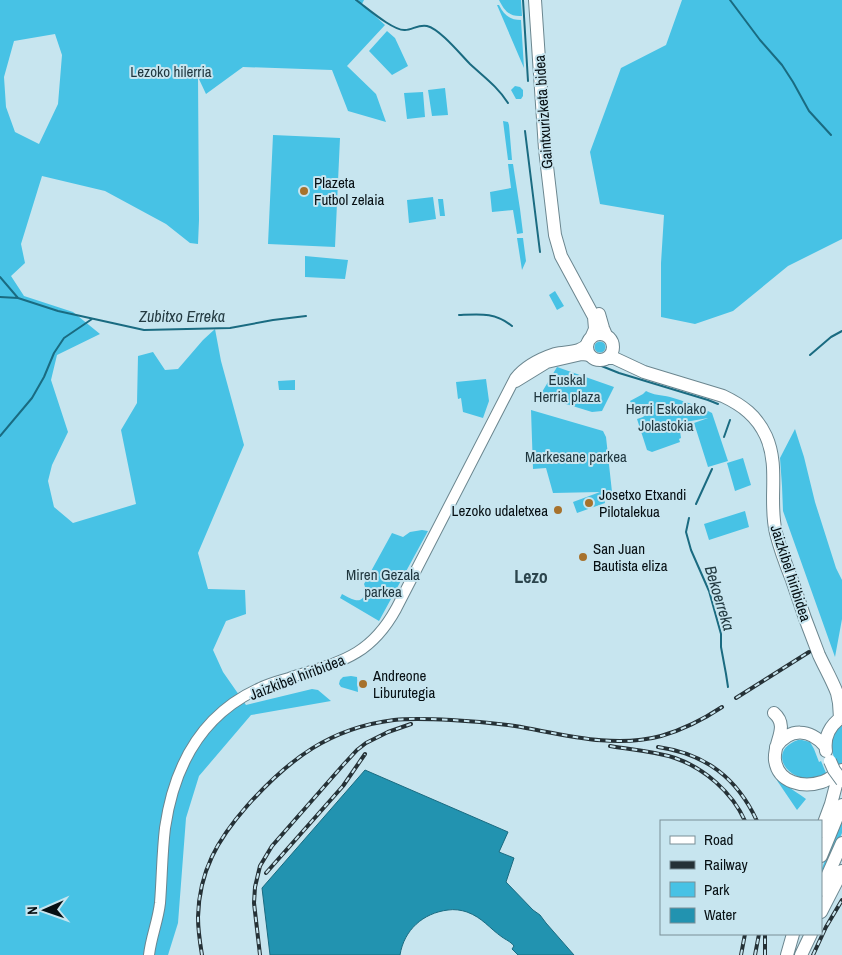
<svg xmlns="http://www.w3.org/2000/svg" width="842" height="955" viewBox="0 0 842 955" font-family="'Archivo Narrow',sans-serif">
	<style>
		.green { fill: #47c2e5; fill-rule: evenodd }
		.water { fill: #2293b0; stroke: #1a6b81 }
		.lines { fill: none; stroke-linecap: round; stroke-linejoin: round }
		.stream { stroke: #1a6b81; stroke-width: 2 }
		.minor-casing { stroke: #6b868f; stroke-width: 12 }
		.major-casing { stroke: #6b868f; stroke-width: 14 }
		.minor { stroke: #fff; stroke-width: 10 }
		.major { stroke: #fff; stroke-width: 12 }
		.rail-casing { stroke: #253136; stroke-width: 4 }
		.rail { stroke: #c7e5ef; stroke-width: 2; stroke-dasharray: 5.5; stroke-linecap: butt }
		.major-bridge-casing { stroke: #6b868f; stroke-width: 14; stroke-linecap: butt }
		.major-bridge { stroke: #fff; stroke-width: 12 }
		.poi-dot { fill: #a7722c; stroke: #c7e5ef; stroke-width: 2 }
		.labels { text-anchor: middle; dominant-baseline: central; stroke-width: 4; stroke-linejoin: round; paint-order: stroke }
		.park-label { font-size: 15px; fill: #1e353d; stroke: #c7e5ef }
		.street-label { font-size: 15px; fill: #060f13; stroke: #c7e5ef }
		.poi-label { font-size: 15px; fill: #060f13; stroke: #c7e5ef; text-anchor: start }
		.water-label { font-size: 16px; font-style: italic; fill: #243b42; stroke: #c7e5ef }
		.quarter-label { font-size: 18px; font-weight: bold; fill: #2c454d; stroke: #c7e5ef }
	</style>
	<rect width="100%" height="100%" fill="#c7e5ef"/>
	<path class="green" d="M0 0H364L362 4 385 25 347 66 376 94 386 122 348 111 332 70 243 67 206 94 198 77 199 220 198 244 190 243 166 224 105 191 42 176 21 244 25 263 11 276 24 296 73 312 100 334 57 355 51 380 68 432 52 465 48 481 54 507 73 523 136 504 121 430 137 403 138 356 153 352 165 370 178 369 203 340 215 329 221 361 244 445 198 553 208 589 245 590 246 614 226 621 213 650 223 672 246 705 312 689 318 690 331 701 251 715 199 776 186 818 178 923 168 955H0ZM55 34 62 55 58 104 39 144 15 132 6 107 4 77 14 41Z
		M499 0H521L522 16C509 17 504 10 499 0Z
		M682 0H842V239L788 266 733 311 695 324 661 317V263L664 215 600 204 590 152 621 68 666 45Z
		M497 5H499C504 15 510 20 521 20L524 68Z
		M387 31 395 38 408 66 392 75 369 51Z
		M515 86 520 87 523 90V96L521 99H516L511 90Z
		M445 88 448 115 432 116 428 90Z
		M423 92 425 117 407 119 404 93Z
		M503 121 508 122 509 125 512 160H508Z
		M273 135 340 138 335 247 268 244Z
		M508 164H513L520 209 523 233 517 234 513 210 492 212 490 192 511 188Z
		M433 197 436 219 409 223 407 200Z
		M438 199H443L445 216H440Z
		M517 238H523L526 261 522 270Z
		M305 256 348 260 345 279 305 277Z
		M555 291 564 306 557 310 549 295Z
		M594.5 347a5.5 5.5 0 1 1 11 0a5.5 5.5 0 1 1-11 0Z
		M557 367 614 387 602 411 592 412 553 400 542 392Z
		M486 379 489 401 483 418 463 412 461 398 458 399 456 382Z
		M295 380V390H279L278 381Z
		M646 391C653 395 661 395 670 397 684 401 699 406 712 413L728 461 708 467 694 423 708 418 691 421 693 431C689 427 687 426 682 428L680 431 681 438 679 439 680 442 652 452 647 450 637 419 643 417 646 414 645 406C640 403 638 404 633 406L630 401 643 394Z
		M531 410 603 431 606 437 612 492H602L605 503 577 513 573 502 600 492 553 493 546 468 533 469Z
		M795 429 804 457 815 502 836 568 842 580V619L835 657 783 511 782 486 780 458Z
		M743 458 751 485 735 491 727 463Z
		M745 511 749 527 709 540 704 524Z
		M422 530 428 531 379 621 340 598 342 594C346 596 351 599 355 600 365 602 367 591 364 584L392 533 403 537 410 532Z
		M351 676 357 677 358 692 341 687 339 684 340 680 343 677Z
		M842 723V764L838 766C829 749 829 738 842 723Z
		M798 740H802L810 742 814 749 819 762 821 761 826 773C796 793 761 753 798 740Z
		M772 771C782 785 793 789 806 799L797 810 778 782Z
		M842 815V833L821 880V871Z"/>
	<path class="water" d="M365 770 508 832 499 852 514 858 506 882 533 910 540 915 546 923 574 955H518L512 949 514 946C510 941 506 940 502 937 489 928 483 918 467 912 461 910 454 909 448 910 423 913 404 930 400 955H270L262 888Z"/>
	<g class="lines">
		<path class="stream" d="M356 0C366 7 393 31 405 30 412 30 419 24 427 26 440 29 461 55 470 64 484 77 498 87 508 103
			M523 0 528 81
			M730 0 760 40 782 65 793 82 809 111 831 135
			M525 131 540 252
			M0 277 18 298
			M0 297 18 298 58 311 144 330 230 328 273 320 306 316
			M459 315C480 314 495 312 512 326
			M810 355 831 337 842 331
			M599 365 619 373 708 400 718 404
			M0 436 32 398 44 377 54 353 64 338 92 319
			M724 437 730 420
			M696 504 712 469
			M689 518 686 532 691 550 709 591 721 634V647L726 674 728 687"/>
		<g class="minor-casing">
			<path id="minor" d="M516 382 547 363 582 355 591 356
				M149 955C151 937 158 921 160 903 162 878 162 853 165 828 174 766 202 714 260 688 270 683 279 681 289 678 338 662 369 658 396 609L515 378C525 365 540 358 555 353 567 350 580 353 588 342"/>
		</g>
		<g class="major-casing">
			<path id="major" d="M535 0 545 149 555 235 561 256 594 317 595 329 591 338
				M599 314 603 328 606 335
				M587 347a13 13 0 1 1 26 0a13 13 0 1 1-26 0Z
				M607 358H614L644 372 723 396C742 405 757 416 766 436 780 467 768 501 776 533 780 549 786 565 792 580 800 605 809 630 819 655 825 668 832 680 837 693L839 703 840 718
				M774 713C790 727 773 742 775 760 778 783 803 788 822 782 829 780 835 774 842 770
				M776 747C790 727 810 729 825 746
				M826 751C824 737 830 725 842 717
				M821 831 831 804 836 785
				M821 856 842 805
				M821 890 842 843
				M821 912 842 871
				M787 955 793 934
				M801 955 811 934"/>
		</g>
		<use href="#minor" class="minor"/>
		<use href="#major" class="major"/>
		<g class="rail-casing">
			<path id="rail" d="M736 698 809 652
				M610 746C632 750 654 751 675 758 704 768 732 792 745 821
				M658 747C706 754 737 778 757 821
				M266 873 343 786 365 754
				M202 955C200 943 198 930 198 917 199 871 218 839 247 806 289 759 330 728 394 720 413 718 432 719 451 720 472 721 493 723 515 726 562 734 613 749 661 736 682 730 704 719 722 707
				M260 955 254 903 255 887 260 866 272 846 344 764 357 750 366 743 388 732 411 724
				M741 955 745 934
				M755 955 759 934
				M765 955V934
				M813 955 826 927 842 900"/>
		</g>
		<use href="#rail" class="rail"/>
		<g class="major-bridge-casing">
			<path id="major-bridge" d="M830 761 834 770 842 781"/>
		</g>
		<use href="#major-bridge" class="major-bridge"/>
	</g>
	<g class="poi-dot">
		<circle cx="304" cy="191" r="5"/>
		<circle cx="589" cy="503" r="5"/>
		<circle cx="558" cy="510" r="5"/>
		<circle cx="583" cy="557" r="5"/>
		<circle cx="363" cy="684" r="5"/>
	</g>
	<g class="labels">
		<g class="park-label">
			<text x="171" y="71">Lezoko hilerria</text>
			<text x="567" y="379">Euskal<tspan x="567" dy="17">Herria plaza</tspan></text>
			<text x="666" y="408">Herri Eskolako<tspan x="666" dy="17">Jolastokia</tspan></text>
			<text x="576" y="456">Markesane parkea</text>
			<text x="383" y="574">Miren Gezala<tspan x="383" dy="17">parkea</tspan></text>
		</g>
		<g class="street-label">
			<text transform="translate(543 112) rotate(-94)">Gaintxurizketa bidea</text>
			<text transform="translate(791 573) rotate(72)">Jaizkibel hiribidea</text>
			<text transform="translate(297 677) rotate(-21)">Jaizkibel hiribidea</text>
		</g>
		<g class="poi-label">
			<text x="314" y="182">Plazeta<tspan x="314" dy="17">Futbol zelaia</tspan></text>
			<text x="599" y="494">Josetxo Etxandi<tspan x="599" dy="17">Pilotalekua</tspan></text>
			<text x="548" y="510" text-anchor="end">Lezoko udaletxea</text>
			<text x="593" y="548">San Juan<tspan x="593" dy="17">Bautista eliza</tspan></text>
			<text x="373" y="675">Andreone<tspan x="373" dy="17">Liburutegia</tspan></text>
		</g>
		<g class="water-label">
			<text x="182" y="316">Zubitxo Erreka</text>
			<text transform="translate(720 598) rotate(73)">Bekoerreka</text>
		</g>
		<g class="quarter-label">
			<text x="531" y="576">Lezo</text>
		</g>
	</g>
	<rect x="660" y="820" width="162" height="115" fill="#c7e5ef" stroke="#7a8f97"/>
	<rect x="670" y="836" width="25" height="8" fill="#ffffff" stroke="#7a8f97"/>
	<text x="704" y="845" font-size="15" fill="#060f13">Road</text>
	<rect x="670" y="861" width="25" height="8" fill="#253136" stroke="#7a8f97"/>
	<text x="704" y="870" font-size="15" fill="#060f13">Railway</text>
	<rect x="670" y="882" width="25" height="15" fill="#47c2e5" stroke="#7a8f97"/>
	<text x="704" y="895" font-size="15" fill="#060f13">Park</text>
	<rect x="670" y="908" width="25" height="15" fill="#2293b0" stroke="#7a8f97"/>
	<text x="704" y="920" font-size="15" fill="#060f13">Water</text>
	<g transform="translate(45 910) rotate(268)" stroke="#c7e5ef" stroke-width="4" paint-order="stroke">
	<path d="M0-4L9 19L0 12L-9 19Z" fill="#060f13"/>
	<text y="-8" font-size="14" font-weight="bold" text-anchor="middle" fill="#060f13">N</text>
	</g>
</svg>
